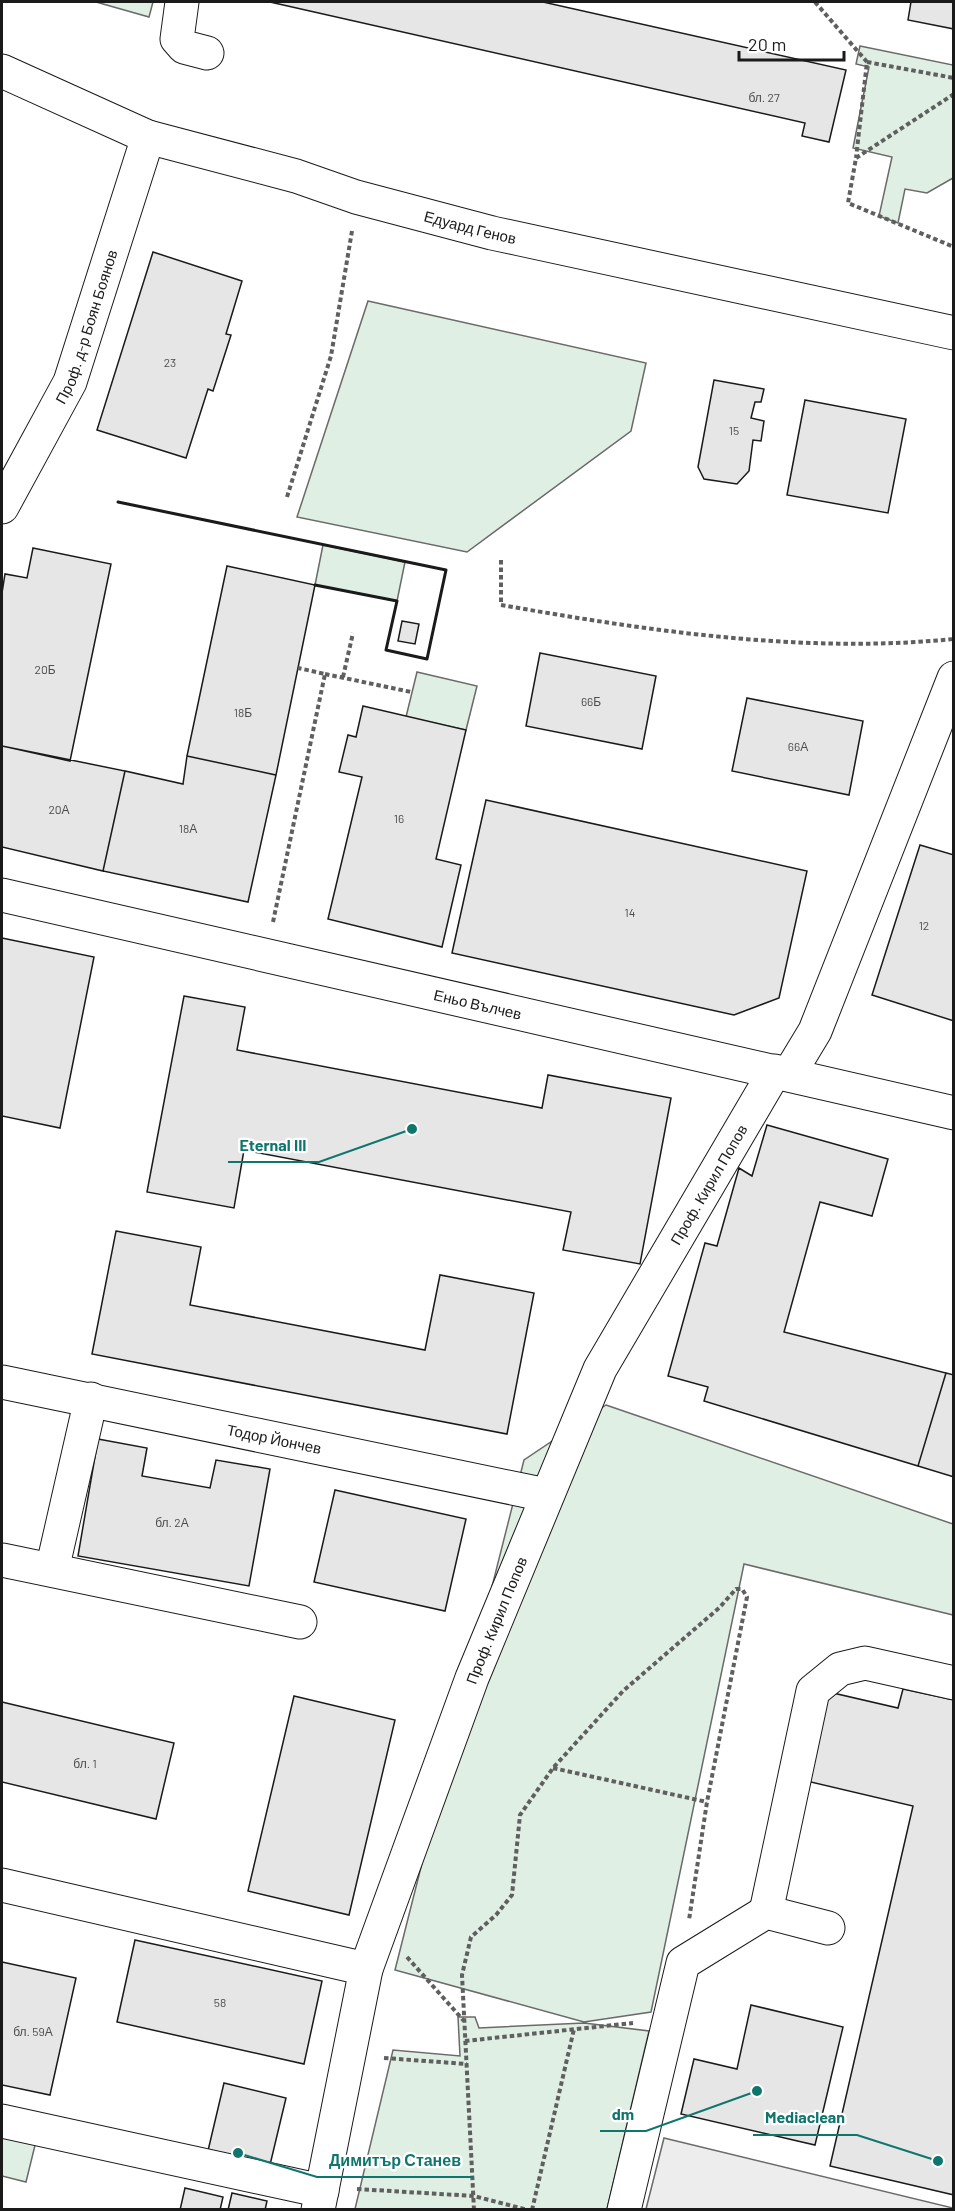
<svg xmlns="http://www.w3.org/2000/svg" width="955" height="2211" viewBox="0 0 955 2211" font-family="Barlow,sans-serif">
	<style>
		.green { fill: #e0efe3; stroke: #6a6a6a; stroke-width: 1.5 }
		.parking { fill: #ededed; stroke: #6a6a6a; stroke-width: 1.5 }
		.building { fill: #e6e6e6; stroke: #1a1a1a; stroke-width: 1.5 }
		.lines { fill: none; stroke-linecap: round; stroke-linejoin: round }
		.minor-casing { stroke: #1a1a1a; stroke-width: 35 }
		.path { stroke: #5f5f5f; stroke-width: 4; stroke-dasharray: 4.5 3; stroke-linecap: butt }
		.minor { stroke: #fff; stroke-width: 33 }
		.wall { stroke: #1a1a1a; stroke-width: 3 }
		.labels { text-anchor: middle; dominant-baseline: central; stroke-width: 4.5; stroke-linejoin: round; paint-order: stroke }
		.number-label { font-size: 12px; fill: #4d4d4d }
		.street-label { font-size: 15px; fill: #1a1a1a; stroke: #fff }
		.leader { fill: none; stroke: #0f766e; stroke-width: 2 }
		.callout-dot { fill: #0f766e; stroke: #fff; stroke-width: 2 }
		.callout-label { font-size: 16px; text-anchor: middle; font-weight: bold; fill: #0f766e; stroke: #fff; stroke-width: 4.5; stroke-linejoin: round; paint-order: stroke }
	</style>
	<rect width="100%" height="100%" fill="#fff"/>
	<path class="green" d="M96 2H153L149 17Z
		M860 46 953 65V178L927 193 905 189 898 223 879 216 892 157 853 148 869 67 856 64Z
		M368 301 646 363 631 431 467 552 297 517Z
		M323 545 405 562 397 601 315 585Z
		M417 672 477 686 466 730 406 717Z
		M606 1405 953 1524V1615L744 1564 651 2012 584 2022 395 1970 524 1460Z
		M458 2017H475L479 2028 584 2023 649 2031 607 2209H355L393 2050 460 2056Z
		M2 2121 39 2129 26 2182 2 2176Z"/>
	<path class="parking" d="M664 2138 953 2208V2209H646Z"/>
	<path class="building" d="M270 2H543L846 70 829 142 802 136 805 123Z
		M911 2H954V29L908 20Z
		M153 252 242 281 226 334 231 335 213 391 208 389 186 458 97 430Z
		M714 380 764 389 761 402H755L751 418 764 421 761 441 753 440 749 471 737 484 704 479 698 467Z
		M805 400 906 419 888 513 787 495Z
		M33 548 111 564 70 761 2 746V593L5 574 27 578Z
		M227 566 315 585 276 775 187 756Z
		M402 621 419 624 415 644 398 641Z
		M540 653 656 676 642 749 526 726Z
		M747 698 863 721 849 795 732 771Z
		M363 706 466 730 436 859 461 865 442 947 328 919 362 777 339 772 348 735 356 737Z
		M2 746 125 771 103 871 2 847Z
		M187 756 276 775 248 902 103 871 125 771 183 784Z
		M486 800 807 871 779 998 734 1015 452 953Z
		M920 845 954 855V1021L872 995Z
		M2 938 94 957 60 1128 2 1116Z
		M184 996 245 1007 237 1050 542 1108 548 1075 671 1098 640 1264 563 1250 571 1212 244 1150 234 1208 147 1192Z
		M767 1125 888 1159 872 1216 820 1202 784 1332 946 1373 918 1466 704 1401 708 1387 668 1376 705 1243 717 1246 739 1168 752 1176Z
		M116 1231 201 1247 190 1305 425 1350 440 1275 534 1293 507 1434 92 1354Z
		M946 1373 954 1375V1477L918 1466Z
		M98 1439 147 1448 142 1476 210 1488 216 1460 270 1469 249 1586 78 1556Z
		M335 1490 466 1519 445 1611 314 1582Z
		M903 1689 954 1700V2195L830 2166 913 1806 798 1779 820 1690 898 1708Z
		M294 1696 395 1720 349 1915 248 1891Z
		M2 1702 174 1743 156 1819 2 1782Z
		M135 1940 322 1981 304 2064 117 2022Z
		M2 1962 76 1978 50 2095 2 2085Z
		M751 2005 843 2027 815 2145 681 2114 694 2059 737 2069Z
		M224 2083 286 2098 269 2169 207 2155Z
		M185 2188 223 2197 220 2210H180Z
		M232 2193 267 2201 265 2210H228Z"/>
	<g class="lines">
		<g class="minor-casing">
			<g id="minor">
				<path d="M182 2 177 39 184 47 207 53"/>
				<path id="s1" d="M2 71 148 137 296 176 356 197 492 233 954 333"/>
				<path id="s2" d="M2 507 70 382 148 137"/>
				<path id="s3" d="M2 895 954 1113"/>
				<path d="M789 1074 815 1031 954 678"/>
				<path id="s4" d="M2 1382 546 1495"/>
				<path d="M2 1560 300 1622"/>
				<path d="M52 1570 91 1399"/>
				<path d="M2 1885 366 1969"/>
				<path d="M766 1912 813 1691 840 1669 865 1663 954 1683"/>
				<path d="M2 2121 322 2191"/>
				<path id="s5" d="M318 2210 366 1969 472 1678 600 1369 775 1071"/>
				<path d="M624 2210 683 1963 766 1912 828 1928"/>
			</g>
		</g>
		<path class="path" d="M815 2 867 62 856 158
			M867 62 954 78
			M954 94 856 158 848 203 954 247
			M287 497 331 356 352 231
			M501 560V605C650 631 802 654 954 639
			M325 674 411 692
			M343 677 353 633
			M273 922 325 674 298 668
			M553 1768 707 1802
			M407 1957 464 2021
			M465 2041 633 2023
			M384 2058 467 2064
			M357 2189 474 2196 528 2210
			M474 2210 462 1975 471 1937 496 1915 512 1895 520 1815 553 1768 623 1691 719 1608 736 1589H742L747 1597 707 1802 689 1920
			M532 2210 574 2029"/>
		<use href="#minor" class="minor"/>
		<path class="wall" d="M118 502 446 570 427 659 386 650 397 601 315 585"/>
	</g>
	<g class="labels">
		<g class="number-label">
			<text x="764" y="97">бл. 27</text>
			<text x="170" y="362">23</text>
			<text x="734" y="430">15</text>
			<text x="45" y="669">20Б</text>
			<text x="591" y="701">66Б</text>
			<text x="243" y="712">18Б</text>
			<text x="798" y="746">66А</text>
			<text x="59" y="809">20А</text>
			<text x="399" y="818">16</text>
			<text x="188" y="828">18А</text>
			<text x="630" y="912">14</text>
			<text x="924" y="925">12</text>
			<text x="172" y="1522">бл. 2А</text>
			<text x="85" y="1763">бл. 1</text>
			<text x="220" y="2002">58</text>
			<text x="33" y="2031">бл. 59А</text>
		</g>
		<g class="street-label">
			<text stroke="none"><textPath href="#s1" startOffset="495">Едуард Генов</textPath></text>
			<text stroke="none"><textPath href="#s2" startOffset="200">Проф. д-р Боян Боянов</textPath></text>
			<text stroke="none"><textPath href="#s3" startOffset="488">Еньо Вълчев</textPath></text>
			<text stroke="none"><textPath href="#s5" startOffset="1104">Проф. Кирил Попов</textPath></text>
			<text stroke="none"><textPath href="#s4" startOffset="278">Тодор Йончев</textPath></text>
			<text stroke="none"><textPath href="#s5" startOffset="618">Проф. Кирил Попов</textPath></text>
		</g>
	</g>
	<path class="leader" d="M412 1129L319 1162H228M757 2091L646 2131H600M938 2161L857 2135H753M238 2153L317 2177H473"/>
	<g class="callout-dot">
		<circle cx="412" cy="1129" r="6"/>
		<circle cx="757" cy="2091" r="6"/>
		<circle cx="938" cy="2161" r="6"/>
		<circle cx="238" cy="2153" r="6"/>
	</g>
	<g class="callout-label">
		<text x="273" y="1151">Eternal III</text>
		<text x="623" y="2120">dm</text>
		<text x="805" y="2123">Mediaclean</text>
		<text x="395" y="2166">Димитър Станев</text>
	</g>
	<rect width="955" height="2211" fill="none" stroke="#1a1a1a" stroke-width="6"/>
	<path d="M739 51v9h105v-9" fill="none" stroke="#1a1a1a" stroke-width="3"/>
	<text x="748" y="51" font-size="18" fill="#1a1a1a" stroke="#ffffff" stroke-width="4.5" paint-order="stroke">20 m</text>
</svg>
